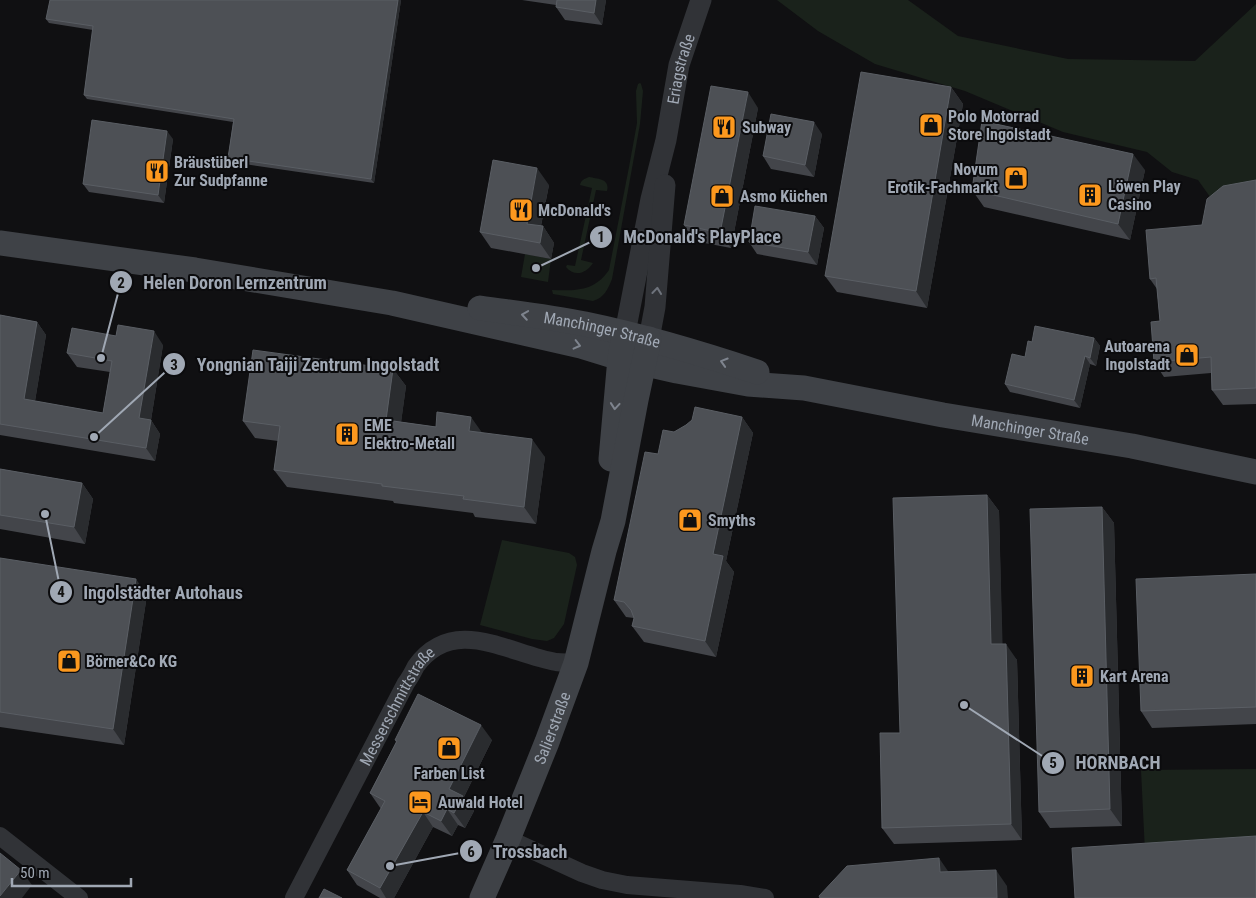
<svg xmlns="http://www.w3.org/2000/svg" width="1256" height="898" viewBox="0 0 1256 898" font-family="'Roboto Condensed',sans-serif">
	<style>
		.green { fill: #1a221b }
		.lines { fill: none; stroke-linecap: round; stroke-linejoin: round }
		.minor { stroke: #313337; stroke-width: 18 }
		.tertiary { stroke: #313337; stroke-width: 21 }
		.secondary { stroke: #3f4247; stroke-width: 25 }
		.wall { fill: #43454a }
		.shaded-wall { fill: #2a2c2f }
		.building { fill: #4d5055; stroke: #5a5e64 }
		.oneway { stroke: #6e737c }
		.oneway2 { stroke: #7e848e }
		.labels { text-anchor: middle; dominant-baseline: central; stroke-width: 4; stroke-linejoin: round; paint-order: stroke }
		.street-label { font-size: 16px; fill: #a0a8b4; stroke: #0b0b0d }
		.poi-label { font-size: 16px; font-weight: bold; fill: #a0a8b4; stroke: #0b0b0d; text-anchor: start }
		.leader { fill: none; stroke: #a0a8b4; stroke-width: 2 }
		.callout-dot { fill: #a0a8b4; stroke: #0b0b0d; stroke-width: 2 }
		.mark-label { font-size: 15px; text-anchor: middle; font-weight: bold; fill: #111 }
		.callout-label { font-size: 18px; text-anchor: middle; font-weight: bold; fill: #a0a8b4; stroke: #0b0b0d; stroke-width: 4; stroke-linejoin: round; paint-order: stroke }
	</style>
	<rect width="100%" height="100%" fill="#101012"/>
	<path class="green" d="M777 0H908L958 36 1068 59 1195 61 1256 4V182L1213 201 1198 180 1172 172 1147 152 1063 132 965 91 875 64 818 31Z
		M640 83 641 84 643 91 640 124 612 279C608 289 604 298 593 301L553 294 552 290C576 291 595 291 609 270L629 167 637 123 636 91 638 84Z
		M589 177C599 179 610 179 607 191L596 190 581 260 593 263C586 274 574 277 566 267L567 265 575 266 592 188 580 185C581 180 584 179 589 177Z
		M525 254 551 259 548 282 521 277Z
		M502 540 569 553 575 557 577 565 564 624 554 638 547 641 532 639 480 625Z
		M1256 769V844L1145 852 1141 770Z"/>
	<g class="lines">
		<g class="minor">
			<path d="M0 836 79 898"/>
			<path d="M508 839 582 873 602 880 627 885 740 894 765 898"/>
			<path id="s1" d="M294 898 406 683C410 678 413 672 416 666 454 614 509 654 556 662 563 663 570 662 576 663"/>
		</g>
		<g class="tertiary">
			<path id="s2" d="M625 333 651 199 666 140 679 65 701 0"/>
			<path d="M649 339 655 307 665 185"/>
		</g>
		<g class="secondary">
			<path id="s3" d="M0 243 195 270 392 303 581 346 620 358 677 371 748 384 804 388 943 415 1132 446 1256 472"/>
			<path id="s4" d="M480 308C515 313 550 317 585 324 643 336 700 353 757 372"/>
			<path d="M611 459 620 358 623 342"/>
			<path id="s5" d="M482 898 508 839 547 742 576 663 604 551 613 521 636 400 649 339"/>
		</g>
	</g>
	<path class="wall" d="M401 0 374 183 231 162 228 158 233 122 87 99 84 95 93 30 49 23 46 19Z
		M522 0H606L602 25 565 20 556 7V5Z
		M951 87 963 104 927 308 837 292 825 276Z
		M758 108 731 248 694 241 684 225Z
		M822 134 814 177 771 169 763 156Z
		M173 139 164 203 89 192 83 184Z
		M1145 170 1130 240 984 207 972 190Z
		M1256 180V404L1223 405 1212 390 1211 373 1164 377 1154 362 1160 321 1157 289 1150 279 1202 225Z
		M549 185 541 226H543L554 243 551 259 491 248 480 232Z
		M815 216 824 228 817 265 757 254 749 242Z
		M0 315 37 322 46 335 35 401 103 413 110 372 77 367 67 353 163 345 151 420 160 434 155 461 0 435Z
		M1094 338 1100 346 1096 366 1090 364 1080 408 1010 392 1005 384 1025 357 1032 342Z
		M393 369 406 386 401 422 482 433 545 457 536 524 475 517 473 513 394 503 393 501 287 487 274 470 278 441 255 438 243 421Z
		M742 417 753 433 726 561 734 572 716 657 644 642 632 626 634 618 626 617 614 600 658 454 674 432Z
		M0 469 82 483 93 499 85 544 0 529Z
		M987 495 999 511 1002 644 1017 660 1022 840 894 844 882 828 900 733Z
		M1102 507 1114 523 1122 826 1050 828 1039 812Z
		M0 558 147 595 124 745 0 727Z
		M1256 574V724L1152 728 1141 711Z
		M395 740H492L464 797 474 811 465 828 458 825 452 836 433 827 394 898H380L357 885 347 870 381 809 370 793 396 742Z"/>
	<path class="shaded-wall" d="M398 0H401L374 183 371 179Z
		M596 0H606L602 25 594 13Z
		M951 87 963 104 927 308 916 291Z
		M748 92 758 108 731 248 720 233Z
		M814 122 822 134 814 177 805 165Z
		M167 131 173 139 164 203 158 195Z
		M1133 154 1145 170 1130 240 1118 224Z
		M537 168 549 185 538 240 527 224Z
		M815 216 824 228 817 265 808 252Z
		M543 226 554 243 551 259 540 243Z
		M37 322 46 335 33 413 24 399Z
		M154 331 163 345 151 420 160 434 155 461 146 448 139 418Z
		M1094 338 1100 346 1096 366 1090 358Z
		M1085 356 1090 364 1080 408 1074 400Z
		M393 369 406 386 399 438 386 420Z
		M471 417 483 434 469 431Z
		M742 417 753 433 726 561 734 572 716 657 705 641 713 554Z
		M532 439 545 457 536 524 524 507Z
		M82 483 93 499 85 544 74 527Z
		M987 495 999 511 1003 660 991 644Z
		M1102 507 1114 523 1122 826 1110 809Z
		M136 579 147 595 124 745 113 729Z
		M1006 644 1017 660 1022 840 1011 824Z
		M481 725 492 740 464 797 474 811 465 828 454 813 449 789Z
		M447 809 458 825 452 836 441 821Z
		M423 812 433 827 394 898H386L380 888Z
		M939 858 950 874 940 872Z
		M21 870 32 885 22 898H0V896Z
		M996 870 1007 886 1008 898H997Z"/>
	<path class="building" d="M50 0H398L371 179 228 158 234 119 84 95 93 26 46 19Z
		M557 0H596L594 13 556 7Z
		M861 72 951 87 916 291 825 276Z
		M711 86 748 92 720 233 684 225Z
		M771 114 814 122 805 165 763 156Z
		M92 120 167 131 158 195 83 184Z
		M982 121 1133 154 1118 224 972 190Z
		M493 160 537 168 527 224 543 226 540 243 480 232Z
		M1256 180V388L1212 390 1211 357 1154 362 1151 322 1160 321 1156 278 1150 279 1146 230 1202 225 1207 199 1223 186Z
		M755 206 815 216 808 252 749 242Z
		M0 315 37 322 24 399 103 413 112 361 67 353 72 328 116 336 118 325 154 331 139 418 151 420 146 448 0 424Z
		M1035 326 1094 338 1090 358 1085 356 1074 400 1005 384 1012 354 1025 357 1028 341 1032 342Z
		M253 350 393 369 386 420 436 427 437 412 471 417 469 431 532 439 524 507 463 499 464 496 382 486V484L274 470 280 426 243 421Z
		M695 407 742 417 713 554 723 556 705 641 632 626 634 618 631 610 624 602 614 600 645 452 658 454 663 430 674 432 686 425 692 420Z
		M0 469 82 483 74 527 0 515Z
		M987 495 991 644H1006L1011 824 882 828 880 733H900L893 498Z
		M1102 507 1110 809 1039 812 1030 509Z
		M0 558 136 579 113 729 0 712Z
		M1256 574V707L1141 711 1136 579Z
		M418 694 481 725 449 789 463 796 454 813 447 809 441 821 423 812 380 888 347 870 385 801 370 793 397 741 395 740Z
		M1256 836V898H1075L1072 848Z
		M0 853 21 870 0 896Z
		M939 858 940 872 996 870 997 898H820L819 896 847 866Z
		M324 889 342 898H319Z"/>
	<defs><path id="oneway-chevron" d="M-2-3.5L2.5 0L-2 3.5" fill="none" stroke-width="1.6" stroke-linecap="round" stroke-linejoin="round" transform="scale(1.25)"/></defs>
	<use class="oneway" href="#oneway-chevron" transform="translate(657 291) rotate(-84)"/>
	<g class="oneway2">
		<use href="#oneway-chevron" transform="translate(525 315) rotate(-171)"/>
		<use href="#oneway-chevron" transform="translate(577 345) rotate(14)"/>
		<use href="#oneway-chevron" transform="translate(724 362) rotate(-163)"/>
		<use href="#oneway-chevron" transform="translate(615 406) rotate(95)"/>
	</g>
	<defs>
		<g id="shop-square" transform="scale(1.25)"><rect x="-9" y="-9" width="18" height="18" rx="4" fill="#fc981e" stroke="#0b0b0d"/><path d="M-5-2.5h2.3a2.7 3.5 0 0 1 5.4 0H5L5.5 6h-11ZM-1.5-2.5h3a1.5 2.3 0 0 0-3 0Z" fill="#111"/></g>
		<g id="restaurant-square" transform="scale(1.25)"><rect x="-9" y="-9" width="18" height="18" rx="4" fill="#fc981e" stroke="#0b0b0d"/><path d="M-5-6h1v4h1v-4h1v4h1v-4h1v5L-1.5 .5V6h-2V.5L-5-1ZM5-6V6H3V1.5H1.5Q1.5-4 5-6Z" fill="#111"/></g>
		<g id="building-square" transform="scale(1.25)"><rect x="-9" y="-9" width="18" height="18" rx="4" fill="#fc981e" stroke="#0b0b0d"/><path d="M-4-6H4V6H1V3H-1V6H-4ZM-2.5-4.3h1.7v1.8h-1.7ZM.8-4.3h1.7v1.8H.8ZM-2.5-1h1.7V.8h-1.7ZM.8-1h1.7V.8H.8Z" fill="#111"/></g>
		<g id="hotel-square" transform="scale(1.25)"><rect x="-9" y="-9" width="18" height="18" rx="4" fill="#fc981e" stroke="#0b0b0d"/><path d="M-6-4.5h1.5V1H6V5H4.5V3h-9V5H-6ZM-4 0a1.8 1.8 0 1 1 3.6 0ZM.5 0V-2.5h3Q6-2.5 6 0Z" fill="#111"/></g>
	</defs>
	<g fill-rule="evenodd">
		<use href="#shop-square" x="931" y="125"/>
		<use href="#restaurant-square" x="724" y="127"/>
		<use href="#restaurant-square" x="157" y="171"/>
		<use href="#shop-square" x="1016" y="178"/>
		<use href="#building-square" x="1090" y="195"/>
		<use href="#shop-square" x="722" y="196"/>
		<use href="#restaurant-square" x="521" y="210"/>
		<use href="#shop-square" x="1187" y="355"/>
		<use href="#building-square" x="347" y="434"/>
		<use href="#shop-square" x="690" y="520"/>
		<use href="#shop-square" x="69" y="661"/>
		<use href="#building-square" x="1082" y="676"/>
		<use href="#shop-square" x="449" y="748"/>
		<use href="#hotel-square" x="420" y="802"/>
	</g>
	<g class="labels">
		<g class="street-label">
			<text stroke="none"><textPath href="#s2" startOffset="270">Eriagstraße</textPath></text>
			<text stroke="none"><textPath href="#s4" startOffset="124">Manchinger Straße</textPath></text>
			<text stroke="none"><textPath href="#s3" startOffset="1048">Manchinger Straße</textPath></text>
			<text stroke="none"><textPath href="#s1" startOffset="218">Messerschmittstraße</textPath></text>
			<text stroke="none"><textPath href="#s5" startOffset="184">Salierstraße</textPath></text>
		</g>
		<g class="poi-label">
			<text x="948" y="116">Polo Motorrad<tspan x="948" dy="18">Store Ingolstadt</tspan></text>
			<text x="742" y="127">Subway</text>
			<text x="174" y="162">Bräustüberl<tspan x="174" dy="18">Zur Sudpfanne</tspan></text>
			<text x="998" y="169" text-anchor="end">Novum<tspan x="998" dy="18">Erotik-Fachmarkt</tspan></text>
			<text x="1108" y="186">Löwen Play<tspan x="1108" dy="18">Casino</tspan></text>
			<text x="740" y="196">Asmo Küchen</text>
			<text x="538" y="210">McDonald's</text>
			<text x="1170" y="346" text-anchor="end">Autoarena<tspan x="1170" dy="18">Ingolstadt</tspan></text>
			<text x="364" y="425">EME<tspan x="364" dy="18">Elektro-Metall</tspan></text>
			<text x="708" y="520">Smyths</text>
			<text x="86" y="661">Börner&amp;Co KG</text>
			<text x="1100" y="676">Kart Arena</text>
			<text x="449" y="773" text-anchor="middle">Farben List</text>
			<text x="438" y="802">Auwald Hotel</text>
		</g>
	</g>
	<path class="leader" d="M536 268L601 237M101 358L121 282M94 437L174 364M45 514L61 592M964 705L1053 763M390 866L471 851"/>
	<g class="callout-dot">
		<circle cx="536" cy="268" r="5"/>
		<circle cx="101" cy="358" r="5"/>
		<circle cx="94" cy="437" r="5"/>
		<circle cx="45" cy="514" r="5"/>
		<circle cx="964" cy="705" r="5"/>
		<circle cx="390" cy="866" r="5"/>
		<circle cx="601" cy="237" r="12"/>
		<circle cx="121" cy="282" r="12"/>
		<circle cx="174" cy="364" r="12"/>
		<circle cx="61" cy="592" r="12"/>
		<circle cx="1053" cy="763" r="12"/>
		<circle cx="471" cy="851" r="12"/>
	</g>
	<g class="mark-label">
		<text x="601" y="242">1</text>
		<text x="121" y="288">2</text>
		<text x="174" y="370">3</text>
		<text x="61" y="597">4</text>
		<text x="1053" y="768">5</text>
		<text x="471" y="857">6</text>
	</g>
	<g class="callout-label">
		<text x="702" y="243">McDonald's PlayPlace</text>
		<text x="235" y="289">Helen Doron Lernzentrum</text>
		<text x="318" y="371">Yongnian Taiji Zentrum Ingolstadt</text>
		<text x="163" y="599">Ingolstädter Autohaus</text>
		<text x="1118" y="769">HORNBACH</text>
		<text x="530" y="858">Trossbach</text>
	</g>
	<path d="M12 878v8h119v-8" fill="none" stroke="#a0a8b4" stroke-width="2.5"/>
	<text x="20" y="878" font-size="15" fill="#a0a8b4" stroke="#0b0b0d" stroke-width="4" paint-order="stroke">50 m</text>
</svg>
